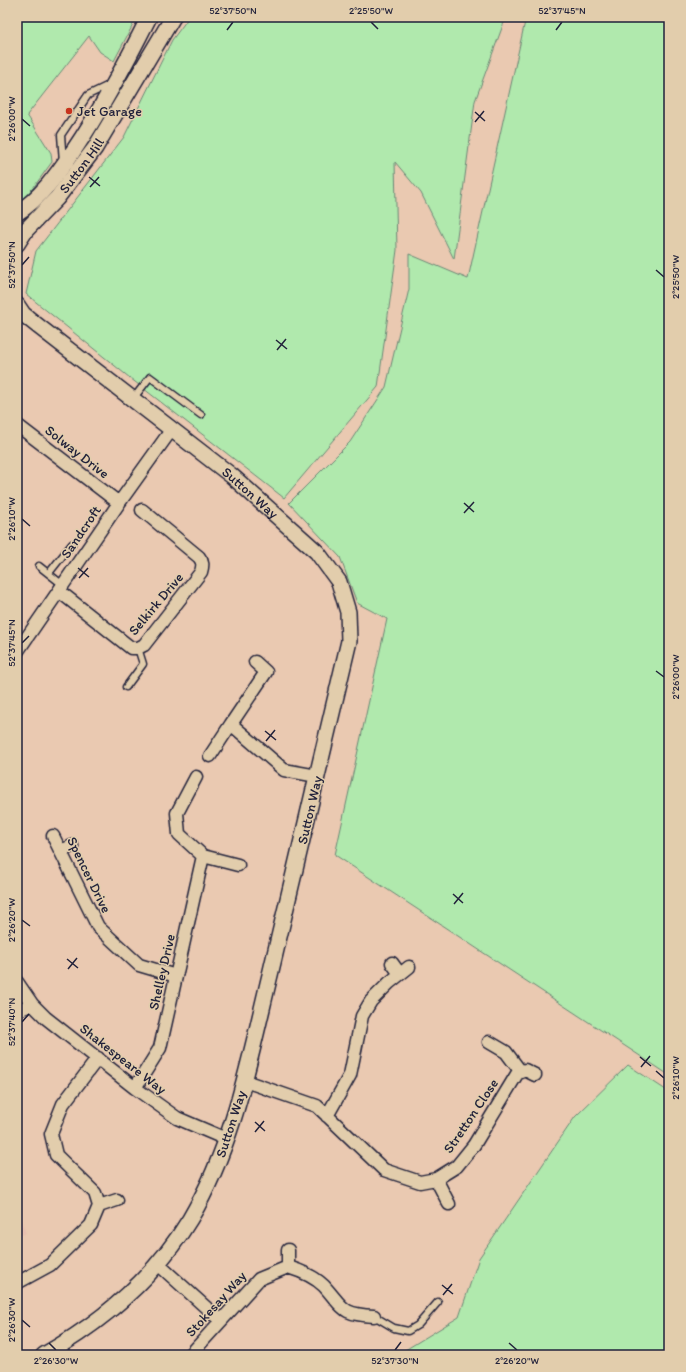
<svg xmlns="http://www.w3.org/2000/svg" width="686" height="1372" viewBox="0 0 686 1372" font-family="Itim,sans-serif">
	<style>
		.built { fill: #e7bfaf }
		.green { fill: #b0e9ad; stroke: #698674 }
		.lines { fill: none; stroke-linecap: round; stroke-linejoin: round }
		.service-casing { stroke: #22223b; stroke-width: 9 }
		.minor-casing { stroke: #22223b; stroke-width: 15 }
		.tertiary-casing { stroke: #22223b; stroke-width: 18 }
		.service { stroke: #e2cdac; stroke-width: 6 }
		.minor { stroke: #e2cdac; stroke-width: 12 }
		.tertiary { stroke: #e2cdac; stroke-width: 15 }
		.ticks { fill: none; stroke: #22223b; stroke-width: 1.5 }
		.poi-dot { fill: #c8321e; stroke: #e2cdac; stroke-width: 1.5 }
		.labels { text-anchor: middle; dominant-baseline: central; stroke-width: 3; stroke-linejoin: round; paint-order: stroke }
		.poi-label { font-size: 14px; fill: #22223b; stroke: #e2cdac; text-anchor: start }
		.street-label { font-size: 14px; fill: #22223b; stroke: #e2cdac }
		.neatline { fill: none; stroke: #22223b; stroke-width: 1.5 }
		.ticks-label { font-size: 10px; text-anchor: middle; fill: #22223b }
	</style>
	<rect width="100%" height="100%" fill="#eac9b1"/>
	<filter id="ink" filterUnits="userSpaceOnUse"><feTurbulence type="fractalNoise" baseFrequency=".025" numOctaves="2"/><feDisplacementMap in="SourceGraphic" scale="8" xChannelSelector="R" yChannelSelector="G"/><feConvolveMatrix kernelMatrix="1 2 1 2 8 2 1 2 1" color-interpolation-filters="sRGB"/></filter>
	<g filter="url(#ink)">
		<path class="built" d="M17 1211 26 1233 17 1237Z"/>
		<path class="green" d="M17 17H137L114 61 100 52 89 36 27 115 51 153 52 162 25 199 17 204Z
			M189 17H506L475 101 454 259 421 193 395 162 397 250 378 387 284 498 130 378 26 294 36 251 124 137 172 40Z
			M526 17H669V1075L335 855 387 619 357 603 340 557 289 503 350 442 386 387 409 289V254L468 279Z
			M628 1065 669 1092V1355H397L459 1317 479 1258 575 1117Z"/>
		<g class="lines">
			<g class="service-casing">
				<path id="service" d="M63 162 61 135 88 95 111 84
					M133 399 150 377 201 415
					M39 566 63 585
					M49 573 72 544
					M126 687 143 664 138 648
					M374 1316 394 1328 408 1331 418 1325 438 1302"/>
			</g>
			<g class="minor-casing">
				<path id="minor" d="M17 425 119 503
					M59 591 131 648H138L144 645 201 572C203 565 203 562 199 557L142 510
					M17 652 119 503 172 429
					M255 662 266 672 231 724 284 770 317 776
					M210 756 231 724
					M53 836 98 927 139 965 176 976
					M61 851 72 846
					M203 856 238 865
					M392 963 400 974
					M17 982 32 1004 46 1018 135 1088 177 1118 226 1139
					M17 1011 32 1004
					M489 1042 506 1052 521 1072
					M245 1081 317 1106 384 1170 420 1182 436 1179 457 1166 474 1145 517 1074 525 1070 535 1075
					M135 1088 160 1048 203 856 179 834 177 813 196 777
					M327 1116 350 1075 362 1016 371 1001 389 983 409 967
					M436 1179 449 1204
					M99 1206 117 1200
					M158 1264 221 1321
					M288 1267V1250
					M17 1283 50 1265 91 1225 99 1206 95 1193 56 1155 51 1134 63 1104 98 1058
					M190 1355 259 1279 288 1267C301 1271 314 1276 324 1286 344 1308 340 1314 374 1316"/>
			</g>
			<g class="tertiary-casing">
				<g id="tertiary">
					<path d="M17 213C41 198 58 173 74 150 103 107 126 63 149 17"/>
					<path id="s1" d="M17 244 26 230 57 198 95 148 173 17"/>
					<path id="s2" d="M17 305 23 314 38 326 232 476 317 552 339 582 348 612 349 641C323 752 297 863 270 975 250 1057 234 1145 190 1219 155 1277 102 1322 44 1355"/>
				</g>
			</g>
			<use href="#service" class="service"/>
			<use href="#minor" class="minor"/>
			<use href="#tertiary" class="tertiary"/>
		</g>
	</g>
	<path class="ticks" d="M371 22 378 29M227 30 233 22M556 30 562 22M475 112 485 121M22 119 30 126M475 122 484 111M89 177 100 186M90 187 99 177M22 265 29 257M656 270 664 277M276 340 287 349M277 350 286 339M464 503 474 512M464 513 474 502M22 519 30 526M78 568 89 577M79 578 88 568M22 643 29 636M656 671 664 677M265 731 276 740M266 741 275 730M453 894 463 903M454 904 463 893M22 920 30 926M67 959 78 968M68 969 77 958M22 1022 29 1014M640 1057 651 1066M641 1067 650 1056M656 1071 664 1078M255 1122 265 1131M255 1132 264 1121M442 1285 453 1294M443 1295 452 1284M22 1320 30 1327M49 1343 56 1350M509 1343 517 1350M395 1350 401 1342"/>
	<circle class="poi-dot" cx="69" cy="111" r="4"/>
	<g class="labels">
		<g class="poi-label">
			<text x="77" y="111">Jet Garage</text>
		</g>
		<g class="street-label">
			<text stroke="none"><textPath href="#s1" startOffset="102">Sutton Hill</textPath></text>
			<text transform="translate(77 452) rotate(38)">Solway Drive</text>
			<text stroke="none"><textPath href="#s2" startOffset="300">Sutton Way</textPath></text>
			<text transform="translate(81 532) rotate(-56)">Sandcroft</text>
			<text transform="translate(156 604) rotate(-50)">Selkirk Drive</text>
			<text transform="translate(310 810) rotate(-77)">Sutton Way</text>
			<text transform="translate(89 875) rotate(64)">Spencer Drive</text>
			<text transform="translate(162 972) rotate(-77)">Shelley Drive</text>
			<text transform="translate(123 1059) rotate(38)">Shakespeare Way</text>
			<text transform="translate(471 1116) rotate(-56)">Stretton Close</text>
			<text transform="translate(231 1124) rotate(-72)">Sutton Way</text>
			<text transform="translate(216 1304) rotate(-48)">Stokesay Way</text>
		</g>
	</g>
	<rect width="686" height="1372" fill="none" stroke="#e2cdac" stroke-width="44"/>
	<rect x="22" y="22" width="642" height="1328" class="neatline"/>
	<g class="ticks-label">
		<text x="233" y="14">52°37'50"N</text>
		<text x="371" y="14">2°25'50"W</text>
		<text x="562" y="14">52°37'45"N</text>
		<text transform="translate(11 119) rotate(-90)" y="4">2°26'00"W</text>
		<text transform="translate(11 265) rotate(-90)" y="4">52°37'50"N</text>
		<text transform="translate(675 277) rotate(-90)" y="4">2°25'50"W</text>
		<text transform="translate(11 519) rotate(-90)" y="4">2°26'10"W</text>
		<text transform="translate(11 643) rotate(-90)" y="4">52°37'45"N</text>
		<text transform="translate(675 677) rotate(-90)" y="4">2°26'00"W</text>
		<text transform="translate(11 920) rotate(-90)" y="4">2°26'20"W</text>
		<text transform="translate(11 1022) rotate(-90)" y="4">52°37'40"N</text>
		<text transform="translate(675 1078) rotate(-90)" y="4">2°26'10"W</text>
		<text transform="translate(11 1320) rotate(-90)" y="4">2°26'30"W</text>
		<text x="56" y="1364">2°26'30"W</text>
		<text x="395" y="1364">52°37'30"N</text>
		<text x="517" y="1364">2°26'20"W</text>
	</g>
</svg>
